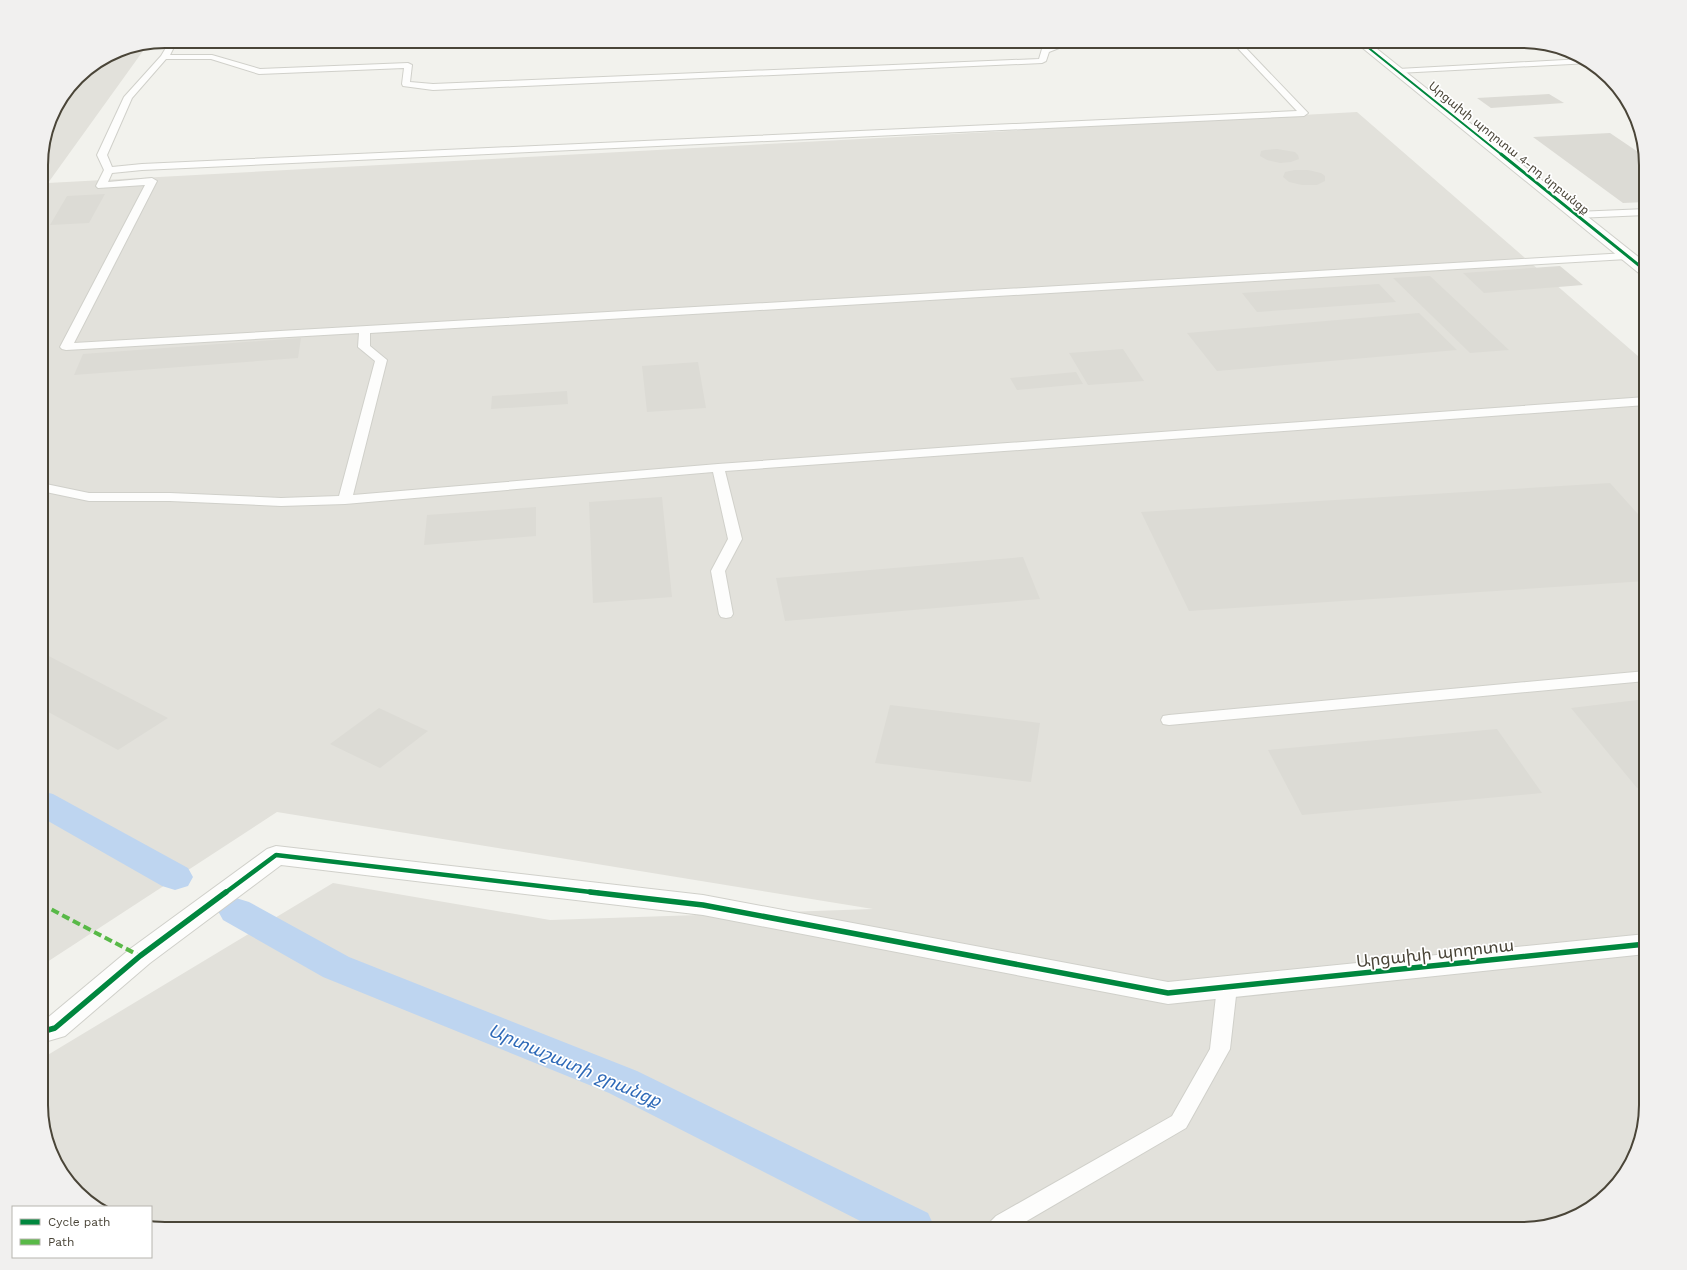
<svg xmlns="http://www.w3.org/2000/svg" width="1687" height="1270" viewBox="0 0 1687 1270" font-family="'Work Sans','Noto Sans Armenian',sans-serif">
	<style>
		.industrial { fill: #e2e1db }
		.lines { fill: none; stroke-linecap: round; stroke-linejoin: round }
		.canal { fill: #bed5f0; fill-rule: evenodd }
		.building { fill: #dcdbd5 }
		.service-casing { stroke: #d0d0ca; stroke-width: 2 }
		.minor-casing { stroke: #d0d0ca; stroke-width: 2 }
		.service { fill: #fdfdfc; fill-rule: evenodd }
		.minor { fill: #fdfdfc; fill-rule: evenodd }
		.quiet { stroke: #58b947; stroke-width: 4; stroke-dasharray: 8 4; stroke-linecap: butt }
		.cycleway-far3-casing { stroke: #fff; stroke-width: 3.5 }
		.cycleway-far2-casing { stroke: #fff; stroke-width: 4.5 }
		.cycleway-far1-casing { stroke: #fff; stroke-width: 7 }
		.cycleway-casing { stroke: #fff; stroke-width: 8 }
		.cycleway-far3 { stroke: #00873e; stroke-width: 2 }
		.cycleway-far2 { stroke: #00873e; stroke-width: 3 }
		.cycleway-far1 { stroke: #00873e; stroke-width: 4.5 }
		.cycleway { stroke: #00873e; stroke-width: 5.5 }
		.labels { text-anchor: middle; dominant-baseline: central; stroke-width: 3.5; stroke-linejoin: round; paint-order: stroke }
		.far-street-label { font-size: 12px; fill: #4a4538; stroke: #fff }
		.near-street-label { font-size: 17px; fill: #4a4538; stroke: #fff }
		.near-water-label { font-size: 18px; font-style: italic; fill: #2f6ab8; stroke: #fff }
		.rim { fill: none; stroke: #4a4538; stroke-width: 2 }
	</style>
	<rect width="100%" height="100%" fill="#f2f2ed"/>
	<path class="industrial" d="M148 44 48 183 1357 112 1646 363V1105L1639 1145 1620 1181 1576 1216 1522 1229H165L151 1227V1207H97L89 1203 54 1160 41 1113V1055L46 1056 333 883 550 920 873 909 277 812 41 966V157L51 118 78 77 118 50Z"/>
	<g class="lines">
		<path class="canal" d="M41 791 53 794 188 868 193 877 188 886 175 890 162 886 41 817Z
			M236 898 249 902 349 957 637 1071 928 1213 934 1226 933 1229H876L609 1093 323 977 223 920 218 911 223 902Z"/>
	</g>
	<path class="building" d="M1549 94 1564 103 1491 108 1477 98Z
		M1610 133 1644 156 1646 165V202L1623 203 1533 137Z
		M1277 149 1295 152 1298 155 1299 159 1291 162 1280 163 1267 160 1260 156 1261 151 1265 150Z
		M1295 170H1308L1321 173 1325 176V181L1317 185H1302L1289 182 1283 177 1285 172Z
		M105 194 89 223 50 225 67 196Z
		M1560 266 1583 285 1484 293 1463 273Z
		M1430 276 1509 350 1470 353 1393 278Z
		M1379 284 1396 302 1257 312 1242 293Z
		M1419 313 1457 350 1217 371 1187 333Z
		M301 338 298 358 74 375 83 354Z
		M1123 349 1144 381 1088 385 1069 353Z
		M698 362 706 408 647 412 642 366Z
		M1076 372 1083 384 1017 390 1010 378Z
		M567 391 568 404 491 409 492 396Z
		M1610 483 1646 523V581L1189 611 1141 512Z
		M662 497 672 597 593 603 589 502Z
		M536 507V536L424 545 427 515Z
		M1023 557 1040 599 785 621 776 578Z
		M41 652 168 718 118 750 41 708Z
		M1646 699V787L1637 788 1571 708Z
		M890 705 1040 723 1031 782 875 763Z
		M379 708 428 731 380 768 330 744Z
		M1497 729 1542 793 1302 815 1268 750Z"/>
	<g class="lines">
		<g class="service-casing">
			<path id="service" d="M170 41H211L207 43 175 45 170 55H212L260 69 408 63 412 65 410 82 433 84 1039 59 1042 49 1058 44 1127 41H1194L1190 43 1059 48 1049 52 1046 61 1042 63 433 90 403 86 402 84 404 68 259 74 211 59H166L132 98 107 155 112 167 142 164 1297 111 1231 41H1239L1308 113 1304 116 142 170 112 173 108 182 152 178 157 181 74 343 1627 253 1632 256 1627 259 370 333V346L387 360 353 495 718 464 1646 397V405L725 471 742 539 725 571 733 614 731 617 726 618 721 617 719 614 711 571 728 539 713 472 345 504 281 506 170 501H89L41 491V483L89 493H170L281 498 339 496 375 361 358 347 359 333 66 350 62 349 60 347 145 185 98 188 96 186 104 170 97 155 124 97 161 56Z
				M872 41H908L904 43 875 44H872Z
				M1583 59 1590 63 1398 73 1394 71 1398 69Z
				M1646 209V215L1576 218 1571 215 1576 212Z
				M1646 671V681L1169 725 1163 724 1161 720 1163 716 1169 715Z
				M1227 980 1234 982 1237 987 1230 1049 1186 1128 1013 1229H987L990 1222 996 1216 1172 1116 1210 1049 1217 987 1220 982Z"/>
		</g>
		<g class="minor-casing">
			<path id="minor" d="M1354 41H1367L1646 263V276L1640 274Z
				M276 846 703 895 1168 982 1646 934V954L1168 1004 703 915 281 865 150 963 65 1036 41 1043V1021L45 1020 130 949 267 849Z"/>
		</g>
		<use href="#service" class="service"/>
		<use href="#minor" class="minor"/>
		<path class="quiet" d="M41 904 140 956"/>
		<g class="cycleway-far3-casing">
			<path id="cycleway-far3" d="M1360 41 1502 155"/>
		</g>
		<g class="cycleway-far2-casing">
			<path id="cycleway-far2" d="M1501 154 1646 271"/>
		</g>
		<g class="cycleway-far1-casing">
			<path id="cycleway-far1" d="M225 893 276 855 599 893"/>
		</g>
		<g class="cycleway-casing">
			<path id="cycleway" d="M590 892 703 905 1168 993 1646 944
				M41 1032 55 1028 140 956 226 892"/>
		</g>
		<use href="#cycleway-far3" class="cycleway-far3"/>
		<use href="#cycleway-far2" class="cycleway-far2"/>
		<use href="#cycleway-far1" class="cycleway-far1"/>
		<use href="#cycleway" class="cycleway"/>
	</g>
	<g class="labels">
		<g class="far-street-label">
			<text transform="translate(1509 148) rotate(39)">Արցախի պողոտա 4-րդ նրբանցք</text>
		</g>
		<g class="near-street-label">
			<text transform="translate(1435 953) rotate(-6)">Արցախի պողոտա</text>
		</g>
		<g class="near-water-label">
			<text transform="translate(575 1065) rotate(23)">Արտաշատի ջրանցք</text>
		</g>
	</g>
	<path d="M0 0H1687V1270H0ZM165 48H1522A117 117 0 0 1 1639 165V1105A117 117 0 0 1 1522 1222H165A117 117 0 0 1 48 1105V165A117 117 0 0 1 165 48Z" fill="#f1f0ef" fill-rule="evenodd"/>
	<path class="rim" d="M165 48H1522A117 117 0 0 1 1639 165V1105A117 117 0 0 1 1522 1222H165A117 117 0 0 1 48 1105V165A117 117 0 0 1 165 48Z"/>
	<rect x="12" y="1206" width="140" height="52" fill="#ffffff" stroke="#b7b5af"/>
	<rect x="20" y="1219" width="20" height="6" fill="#00873e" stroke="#b7b5af"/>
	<text x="48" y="1226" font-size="12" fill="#4a4538">Cycle path</text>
	<rect x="20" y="1239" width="20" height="6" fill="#58b947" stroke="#b7b5af"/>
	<text x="48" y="1246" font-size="12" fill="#4a4538">Path</text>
</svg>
